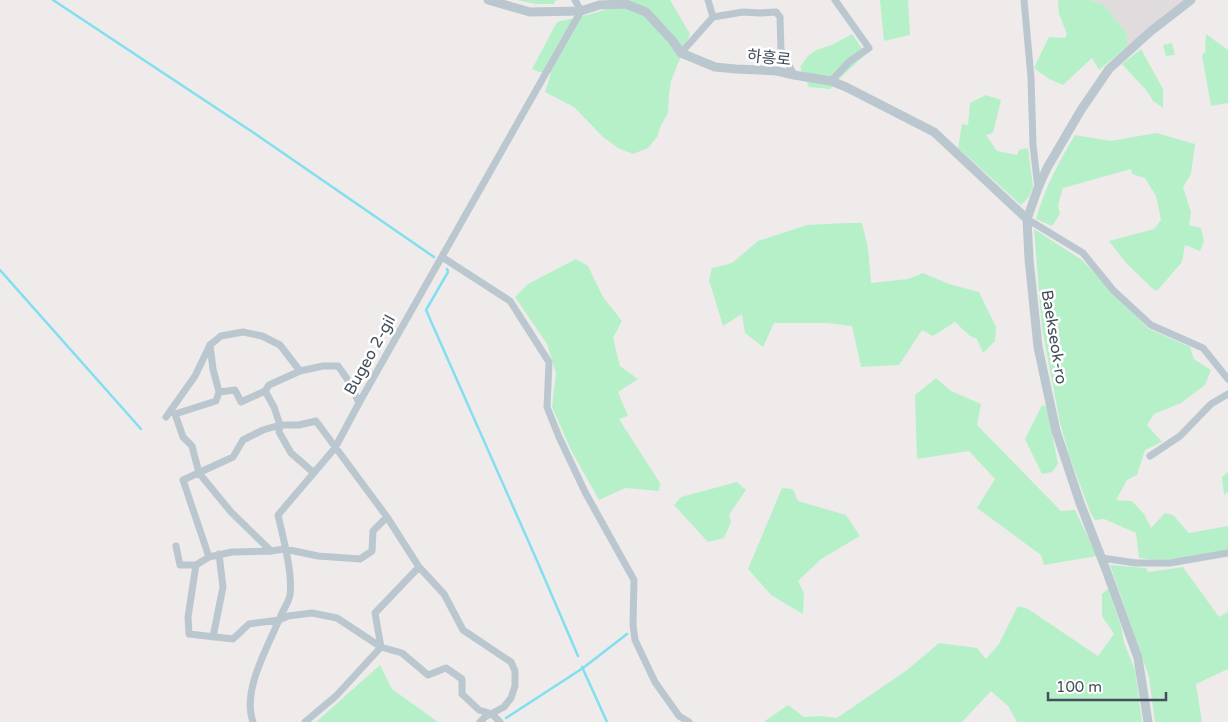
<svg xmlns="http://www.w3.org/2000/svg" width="1228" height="722" viewBox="0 0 1228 722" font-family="'Varela Round','Noto Sans KR',sans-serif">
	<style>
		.education { fill: #e0dcde }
		.green { fill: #b6f0c9 }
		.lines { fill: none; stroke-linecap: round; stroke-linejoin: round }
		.stream { stroke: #81dfef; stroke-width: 2.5 }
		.minor { stroke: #bbc7cf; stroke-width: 7 }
		.tertiary { stroke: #bbc7cf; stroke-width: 9 }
		.labels { text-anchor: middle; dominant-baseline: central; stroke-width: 5; stroke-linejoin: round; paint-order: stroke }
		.street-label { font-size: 16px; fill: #43505a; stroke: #fff }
	</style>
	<rect width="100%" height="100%" fill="#efebeb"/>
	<path class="education" d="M1090 0H1184L1127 47V34L1104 5Z"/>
	<path class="green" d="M517 0H556L554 4H536Z
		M612 0H670L690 34 671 81 669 96 668 113 661 125 657 137 648 148 633 154 618 148 603 137 574 107 545 92 551 73 539 72 532 69 557 22 587 15 608 9Z
		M880 0H908L910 35 884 41Z
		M1058 0H1090L1104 5 1127 34V47L1099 70 1092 58 1063 85 1049 79 1034 68 1049 37 1065 38 1067 34 1059 14Z
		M852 34 866 54 840 78 830 89 809 87 800 67 808 56 816 50 832 45Z
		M1206 34 1228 50V103L1211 106 1202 55 1205 52Z
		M1172 43 1175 55 1166 56 1163 45Z
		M1141 49 1163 89V108L1153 101 1147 91 1122 64Z
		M986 95 1001 100 993 133 986 135 997 151 1017 155 1019 150 1028 148 1033 187 1029 197 1021 205 958 148 962 124 968 125 970 103Z
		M1156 133 1195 144 1191 174 1183 187 1191 212 1189 225 1201 228 1204 241 1200 251 1185 245 1182 262 1157 291 1153 289 1126 263 1109 241 1154 229 1161 220 1156 196 1145 178 1132 174 1131 169 1063 188 1058 205 1060 214 1052 226 1036 219C1045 187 1058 164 1075 135L1111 141Z
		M845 223H862L868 248 871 283 908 279 923 273 949 284 979 292 996 327 995 341 983 353 977 339 970 336 955 322 933 336 922 330 899 365 861 367 852 326 827 323H774L763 347 745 333 742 314 723 326 709 280 712 268 732 263 758 241 807 225Z
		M1034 229 1082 260 1149 329 1190 347 1194 359 1211 370 1205 385 1181 403 1154 414 1147 425 1162 442 1145 450 1137 475 1127 480 1116 500 1132 501 1144 514 1151 528 1165 513 1173 515 1189 533 1228 526V550L1182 558 1160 560 1139 558 1136 533 1104 519 1095 520 1091 514 1070 458 1060 423 1042 328Z
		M576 259 588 266 603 297 622 321 613 338 620 366 638 379 618 392 628 416 619 419 660 483 659 491 625 488 599 500 571 450 552 407 556 373 547 344 515 297 528 284Z
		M936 378 951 391 981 404 977 425 1061 511 1075 510 1097 556 1044 565 1041 555 977 508 995 479 969 451 917 459 915 395Z
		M1042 405 1047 407 1058 464 1052 472 1042 474 1025 439Z
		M1228 472V492L1224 495 1222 477Z
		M737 482 746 490 729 515 731 522 724 538 708 542 674 505 681 497Z
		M782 488 793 489 798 501 846 515 860 536 821 559 798 581 804 593 803 614 771 595 748 569Z
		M1110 565 1146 568 1148 572 1183 567 1219 617 1228 612V669L1196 684 1202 722H1155L1149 677Z
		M1108 589 1121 626 1124 642 1135 670 1142 722H1017L1008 706 991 691 962 722H765V721L788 705 804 717 820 716 837 718 907 670 939 643 977 648 986 659 999 644 1018 606 1028 609 1098 656 1114 634 1102 616V594Z
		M380 665 392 689 438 722H316Z"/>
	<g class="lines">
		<path class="stream" d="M53 0 254 133 434 257
			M447 269 448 272 426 310 538 563 578 656
			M0 270 141 429
			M582 667 607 722
			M506 718 583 668 627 634"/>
		<path class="minor" d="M1024 0 1031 78 1033 145 1038 188
			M713 17 743 12 760 13 776 12 780 17 781 50 794 75
			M681 53 713 17 708 0
			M831 81 850 61 869 48 835 0
			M1027 219 1083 253 1113 290 1151 325 1203 348 1228 379
			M442 257 510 301 549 362 547 407 559 437 585 492 634 580 633 625 635 640 655 682 679 716 689 722
			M265 391 274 407 280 425 279 432 291 453 314 473
			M219 392 235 390 241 402 265 391 269 385 300 371
			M171 411 175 414 183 437 192 446 199 473 231 512 271 551
			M175 414 216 401 219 392 213 369 210 345
			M166 417 195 376 210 345 221 336 243 332 262 336 280 345 300 371 323 366H338L350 383 359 403
			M1150 456 1180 436 1211 404 1228 394
			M176 546 180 565H196L209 557 232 552 271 551 285 549 318 556 360 559 372 551 373 531 387 517
			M209 557 183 480 233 457 243 440 263 430 280 425H299L316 421 387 517 419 567 444 594 463 630 511 662 515 671V686L511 698 504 707 485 717 480 722
			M1102 558 1136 563H1170L1228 553
			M196 565 188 617 189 634 233 639 249 624 279 620 288 616 312 613 337 618 381 647 336 696 305 722
			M419 567 375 613 381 647 402 653 428 675 446 668 462 679V694L479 710 492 714 500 722
			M213 637 223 587 219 554
			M253 722C241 690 270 643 282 613 285 607 289 601 290 595 293 574 283 537 278 515L335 448 359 403 581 11 575 0"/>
		<path class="tertiary" d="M488 0 530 12 581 11 599 5 626 4 646 12 672 40 681 53 715 67 736 69 777 71 794 75 831 81 846 87 934 132 1027 219
			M1148 722 1138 658 1105 567 1080 503 1056 431 1038 347 1029 259 1027 219 1038 188 1047 168 1081 110 1109 69 1151 31 1191 0"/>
	</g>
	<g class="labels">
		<g class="street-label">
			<text transform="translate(769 58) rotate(6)">하흥로</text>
			<text transform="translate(1054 337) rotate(81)">Baekseok-ro</text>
			<text transform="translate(370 355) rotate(-61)">Bugeo 2-gil</text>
		</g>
	</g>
	<path d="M1048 692v8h118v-8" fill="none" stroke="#43505a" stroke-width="2.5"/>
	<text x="1056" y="692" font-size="15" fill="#43505a" stroke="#ffffff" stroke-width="4" paint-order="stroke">100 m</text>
</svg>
